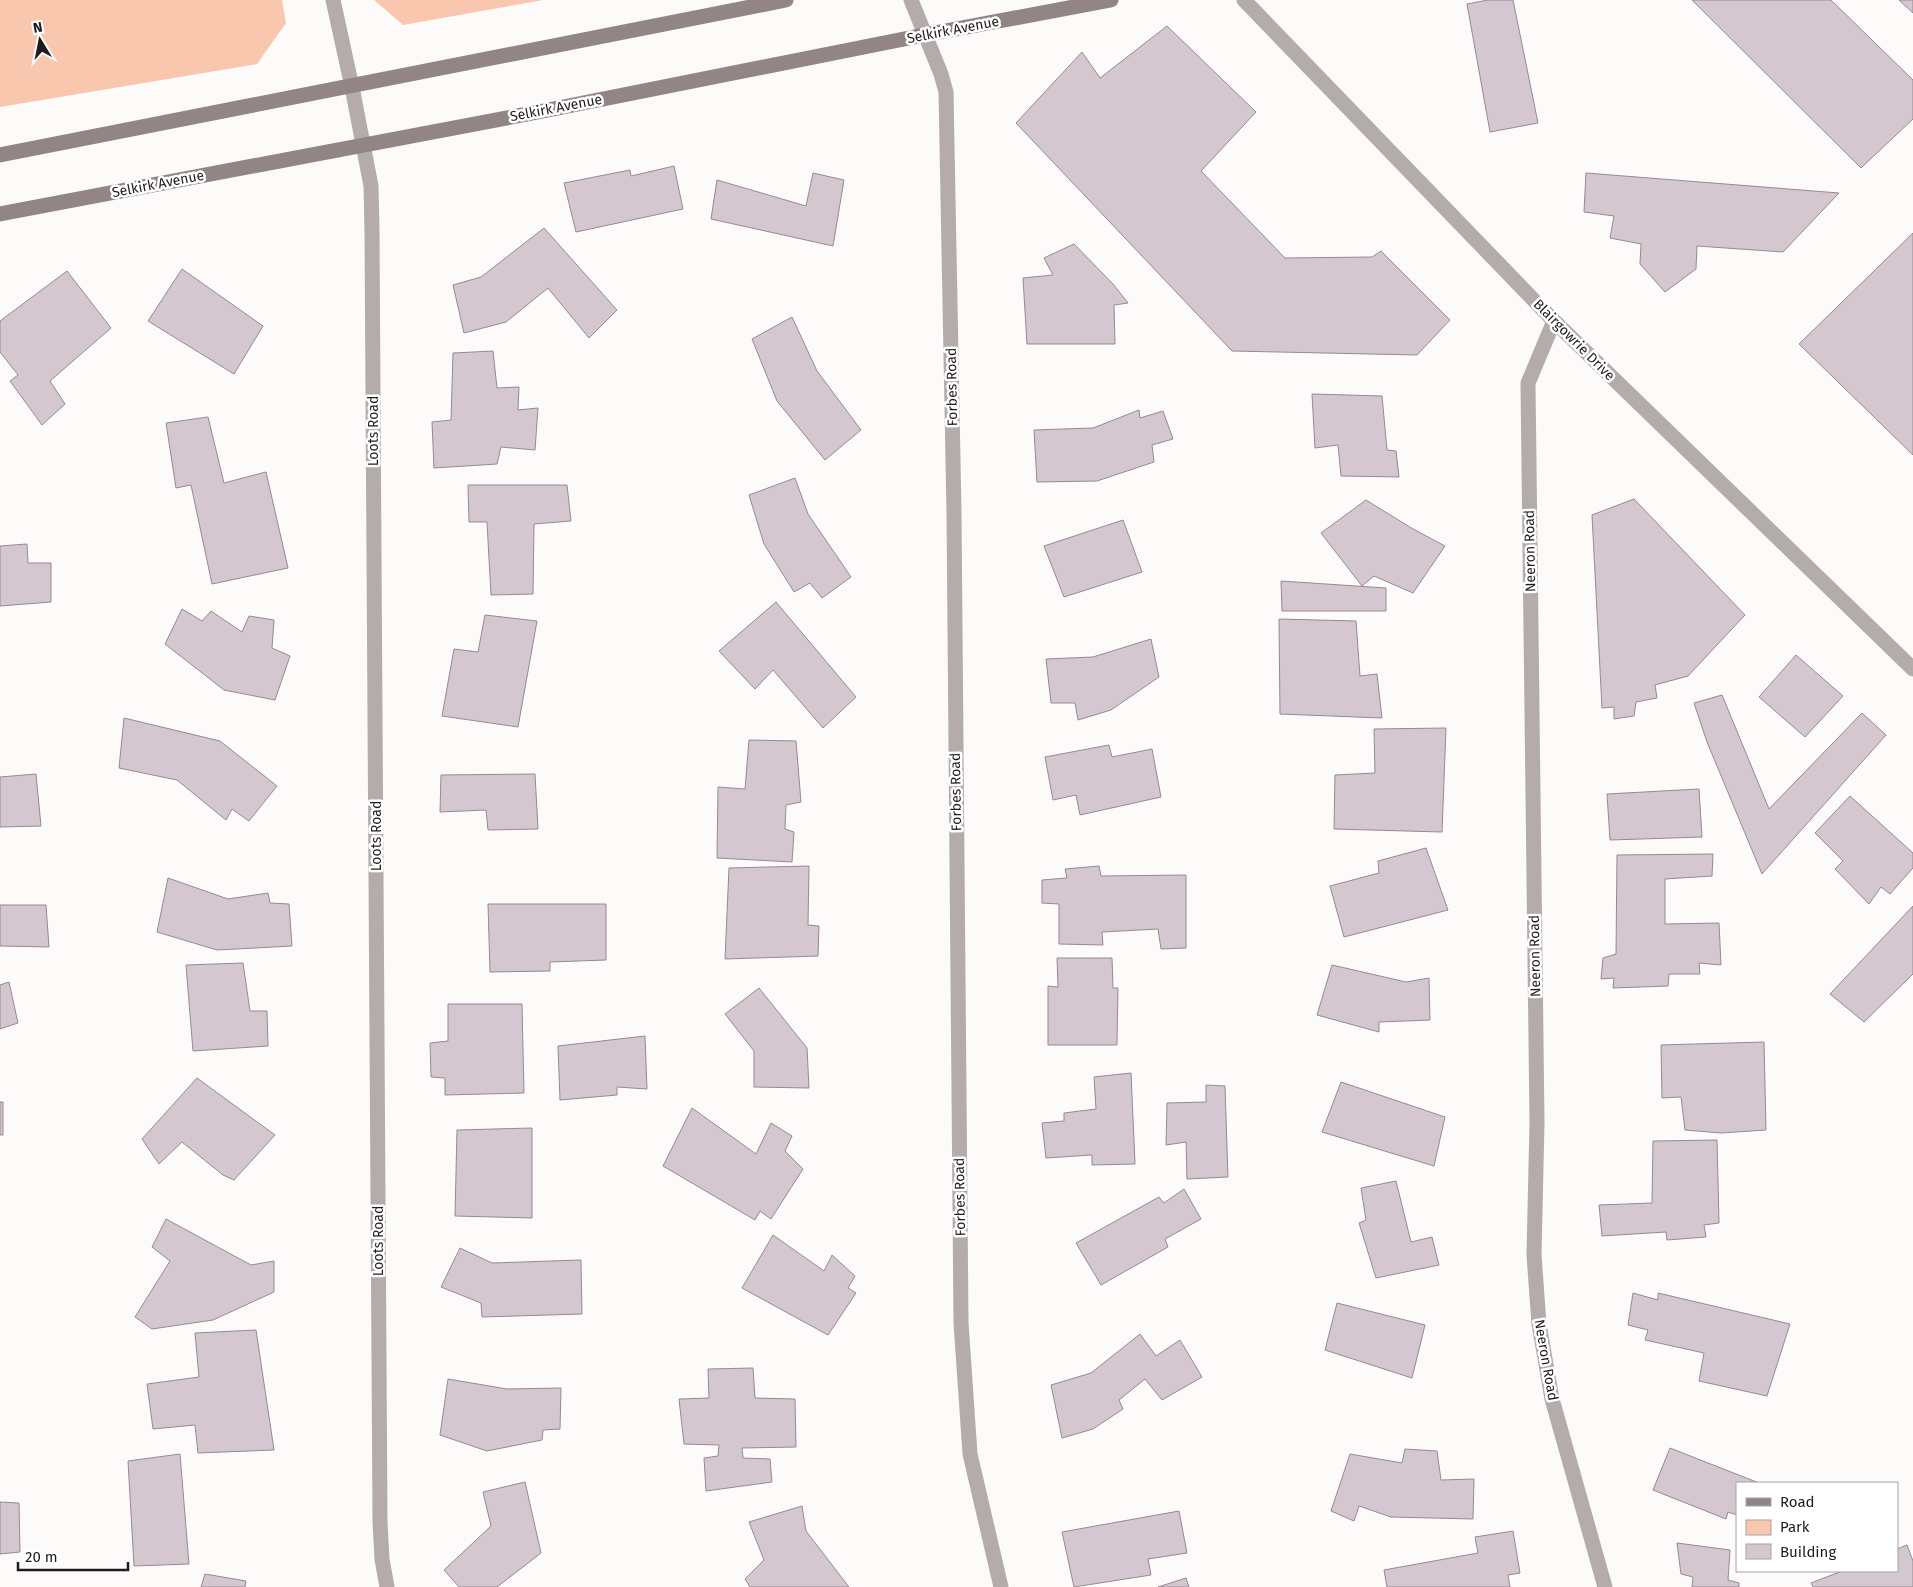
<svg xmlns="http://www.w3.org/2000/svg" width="1913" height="1587" viewBox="0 0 1913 1587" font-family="'Fira Sans',sans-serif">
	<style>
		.green { fill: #f8c7ae }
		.building { fill: #d5c7d0; stroke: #968992 }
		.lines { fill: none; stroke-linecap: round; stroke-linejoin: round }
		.lane { stroke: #b3acab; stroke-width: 15 }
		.street { stroke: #b3acab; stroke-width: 15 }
		.secondary { stroke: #918685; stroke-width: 15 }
		.labels { text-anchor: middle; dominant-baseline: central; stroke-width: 5; stroke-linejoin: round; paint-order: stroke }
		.street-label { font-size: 14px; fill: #1f1a1b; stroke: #fff }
	</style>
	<rect width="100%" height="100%" fill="#fdfafa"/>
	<path class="green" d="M0 0H282L286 23 257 64 0 107Z
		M374 0H543L403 25Z"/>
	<path class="building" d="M1488 0H1513L1538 123 1490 132 1467 4Z
		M1692 0H1831L1913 80V119L1861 168Z
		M1899 0H1913V13Z
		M1167 26 1256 112 1201 171 1285 258 1372 257 1381 251 1450 320 1417 355 1232 351 1016 123 1082 52 1100 78Z
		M674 166 683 209 576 232 564 183 630 170 631 176Z
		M813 173 844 180 833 246 711 219 717 180 806 206Z
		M1586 173 1839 193 1783 252 1697 246 1696 269 1665 292 1640 264 1641 244 1610 238 1614 216 1584 212Z
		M544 228 617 310 589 338 548 288 506 322 464 333 453 285 481 277Z
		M1913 233V455L1799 344Z
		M1074 244 1113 284 1128 303 1114 305 1115 344H1027L1023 278 1053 275 1044 258Z
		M182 269 263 326 234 374 148 321Z
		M67 271 111 328 50 381 65 404 42 425 10 381 18 375 0 352V321Z
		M792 317 817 371 861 430 825 460 777 401 752 339Z
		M493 351 497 388 519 387 518 410 538 408 535 450 501 447 497 464 434 468 432 422 451 420 453 353Z
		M1312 394 1382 396 1387 450 1396 451 1399 477 1341 476 1338 445 1315 448Z
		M1139 410 1140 418 1163 411 1173 439 1152 445 1154 462 1097 481 1037 482 1034 430 1093 428Z
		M208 417 224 483 266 472 288 568 212 584 191 485 176 488 166 423Z
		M795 478 808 514 851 577 822 598 810 583 794 592 764 544 749 495Z
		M468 485H567L571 521 534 524 533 594 491 595 487 522H469Z
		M1634 499 1745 615 1688 676 1655 685 1657 698 1636 702 1634 716 1614 719V707L1602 708 1592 515Z
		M1366 500 1413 529 1445 546 1413 593 1374 576 1362 586 1321 533Z
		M1123 520 1142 572 1064 597 1044 546Z
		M27 544 28 563H51V602L0 606V546Z
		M1281 581 1386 588V611H1282Z
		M776 602 856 697 823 728 773 670 755 689 719 651Z
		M182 609 202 621 211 611 242 632 249 616 274 620 272 648 290 656 275 700 224 690 165 644Z
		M485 615 537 621 518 727 442 716 454 649 478 652Z
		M1279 619 1356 621 1360 676 1377 674 1382 718 1280 714Z
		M1151 639 1159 677 1111 710 1078 720 1075 703H1051L1046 659 1093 657Z
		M1796 655 1843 696 1805 737 1759 697Z
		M1722 695 1769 809 1862 713 1886 735 1762 874 1707 742 1694 703Z
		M124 718 220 741 277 786 249 821 232 809 226 820 177 780 119 768Z
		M1446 728 1442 832 1334 829 1335 775 1375 773 1374 729Z
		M749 740 796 741 801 802 786 805 785 829 794 832 792 862 717 858 718 787 745 789Z
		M1109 745 1112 757 1152 749 1161 797 1080 815 1076 795 1053 800 1045 757Z
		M36 774 41 826 0 827V777Z
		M535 774 538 829 488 830 486 810 440 812 441 775Z
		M1699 789 1702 837 1610 840 1607 794Z
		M1850 796 1913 853V868L1890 894 1881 887 1869 904 1835 869 1843 861 1815 833Z
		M1426 848 1448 910 1344 937 1330 886 1379 873 1378 861Z
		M1713 854 1712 876 1665 879V924L1719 923 1721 965 1699 963 1700 974H1669L1668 986 1613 988 1614 978 1601 979 1603 958 1616 954 1617 855Z
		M809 866 808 925 819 926 818 956 725 959 729 868Z
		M1099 866 1101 876 1186 875V948L1161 949 1158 929 1102 932 1103 945 1059 944V904L1042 903V880L1067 878 1065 869Z
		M168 878 228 899 268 893 270 903 289 904 292 946 217 950 157 932Z
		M488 904H606V960L550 962V971L490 972Z
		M0 905H46L49 947 0 946Z
		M1913 906V974L1864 1022 1830 994Z
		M1057 958H1112L1113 988H1118L1117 1045H1048V986L1058 987Z
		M243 963 250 1011H267L268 1046 193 1051 186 965Z
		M1332 965 1406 982 1429 978 1430 1020 1379 1022V1032L1317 1015Z
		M9 982 18 1023 0 1029V985Z
		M759 988 807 1048 809 1088 754 1087V1051L725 1014Z
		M448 1004H522L524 1093 445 1095V1078L431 1077 430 1043 448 1041Z
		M645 1036 647 1089 617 1087V1095L560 1100 558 1046Z
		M1764 1042 1766 1130 1721 1133 1685 1130 1681 1097 1662 1098 1661 1045Z
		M1131 1073 1135 1164 1092 1165V1155L1046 1158 1042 1123 1064 1121V1113L1096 1109 1094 1077Z
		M197 1078 275 1135 234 1180 223 1175 182 1142 159 1164 142 1139Z
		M1341 1082 1445 1117 1434 1166 1322 1132Z
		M1206 1085 1225 1086 1228 1177 1187 1179 1186 1142 1166 1145 1167 1103 1206 1102Z
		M0 1102H3V1135H0Z
		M692 1108 756 1154 771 1123 792 1136 785 1151 803 1169 771 1219 760 1211 755 1220 663 1166Z
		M532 1128V1218L455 1216 457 1130Z
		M1717 1140 1719 1223 1704 1225 1706 1237 1667 1240 1666 1232 1602 1236 1599 1205 1652 1203 1653 1141Z
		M1396 1181 1411 1242 1432 1237 1439 1265 1376 1278 1359 1223 1366 1220 1361 1188Z
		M1184 1189 1201 1219 1165 1239 1168 1247 1101 1285 1076 1243 1159 1197 1164 1203Z
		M166 1219 251 1265 274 1261V1292L213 1320 152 1329 135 1317 170 1261 152 1247Z
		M773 1235 824 1271 832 1255 855 1276 848 1288 856 1293 828 1335 742 1288Z
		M460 1248 492 1263 581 1260 582 1314 482 1317 481 1303 441 1287Z
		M1633 1293 1658 1300V1293L1790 1324 1767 1396 1699 1381 1704 1353 1645 1340 1648 1330 1628 1325Z
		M1337 1303 1425 1325 1412 1378 1325 1350Z
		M256 1330 274 1450 198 1453 195 1425 153 1429 147 1384 199 1377 195 1333Z
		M1140 1334 1156 1356 1180 1340 1202 1377 1162 1400 1145 1379 1119 1400 1123 1409 1093 1429 1062 1438 1051 1385 1091 1373Z
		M753 1368 755 1398 795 1399 796 1447 742 1448 743 1458 770 1459 772 1482 706 1491 704 1458 718 1456 719 1445 684 1444 679 1399 709 1398 708 1369Z
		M448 1379 507 1389 561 1388 560 1429 543 1430 542 1440 487 1451 440 1435Z
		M1670 1448 1759 1483H1737V1515L1728 1512 1726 1519 1653 1490Z
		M1405 1449 1437 1451 1441 1480 1474 1479 1473 1519 1391 1517 1359 1506 1354 1521 1331 1511 1350 1454 1402 1463Z
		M180 1454 189 1564 134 1566 128 1461Z
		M525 1482 541 1553 497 1587H459L444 1570 491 1526 483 1492Z
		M0 1502 19 1503 20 1552 0 1554Z
		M802 1506 806 1531 849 1587H750L745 1579 764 1560 749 1522Z
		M1179 1511 1187 1553 1148 1559 1151 1575 1074 1587 1062 1532Z
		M1513 1531 1520 1573 1508 1575 1510 1587H1387L1384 1570 1478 1553 1475 1537Z
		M1677 1543 1730 1550 1728 1580 1739 1583V1587H1692L1693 1577 1681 1574Z
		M1907 1545 1913 1561V1587H1813L1811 1583 1842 1571H1897V1549Z
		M205 1574 246 1581 245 1587H201Z
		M1186 1578 1189 1587H1158Z"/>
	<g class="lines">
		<path class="lane" d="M333 0 352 87"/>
		<path class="street" d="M911 0 941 74 946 92 954 513 961 1323 970 1454 1001 1587
			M1244 0 1554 321 1913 669
			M352 87 371 186 372 231 380 1522 382 1559 387 1587
			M1554 321 1528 383 1537 1123 1534 1255 1539 1324 1552 1399 1605 1587"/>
		<path class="secondary" d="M0 155 786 0
			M0 214 543 111 924 35 1111 0"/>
	</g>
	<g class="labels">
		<g class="street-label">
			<text transform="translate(953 30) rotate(-11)">Selkirk Avenue</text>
			<text transform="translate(556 108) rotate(-11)">Selkirk Avenue</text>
			<text transform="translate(158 184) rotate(-11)">Selkirk Avenue</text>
			<text transform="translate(1574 340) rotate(45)">Blairgowrie Drive</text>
			<text transform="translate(952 387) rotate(-91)">Forbes Road</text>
			<text transform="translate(373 431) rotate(-90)">Loots Road</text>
			<text transform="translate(1530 551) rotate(-91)">Neeron Road</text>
			<text transform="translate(956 792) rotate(-91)">Forbes Road</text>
			<text transform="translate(376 836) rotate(-90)">Loots Road</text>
			<text transform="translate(1535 956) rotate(-91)">Neeron Road</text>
			<text transform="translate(960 1197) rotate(-91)">Forbes Road</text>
			<text transform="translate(378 1241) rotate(-90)">Loots Road</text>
			<text transform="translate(1546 1360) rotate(80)">Neeron Road</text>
		</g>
	</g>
	<rect x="1736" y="1482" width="162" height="90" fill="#ffffff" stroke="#a5a3a4"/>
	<rect x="1746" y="1498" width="25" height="8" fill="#918685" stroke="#a5a3a4"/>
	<text x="1780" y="1507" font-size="15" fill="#1f1a1b">Road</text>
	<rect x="1746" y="1520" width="25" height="15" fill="#f8c7ae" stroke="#a5a3a4"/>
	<text x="1780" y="1532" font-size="15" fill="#1f1a1b">Park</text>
	<rect x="1746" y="1544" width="25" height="15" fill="#d5c7d0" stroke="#a5a3a4"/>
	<text x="1780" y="1557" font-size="15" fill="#1f1a1b">Building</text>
	<g transform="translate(40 40) rotate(350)" stroke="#ffffff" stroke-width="4" paint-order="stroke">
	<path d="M0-4L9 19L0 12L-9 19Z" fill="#1f1a1b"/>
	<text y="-8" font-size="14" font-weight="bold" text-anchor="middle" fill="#1f1a1b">N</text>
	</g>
	<path d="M18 1562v8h110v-8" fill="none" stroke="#1f1a1b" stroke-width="2.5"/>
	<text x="25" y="1562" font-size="15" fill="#1f1a1b" stroke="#ffffff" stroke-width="4" paint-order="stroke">20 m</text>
</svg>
